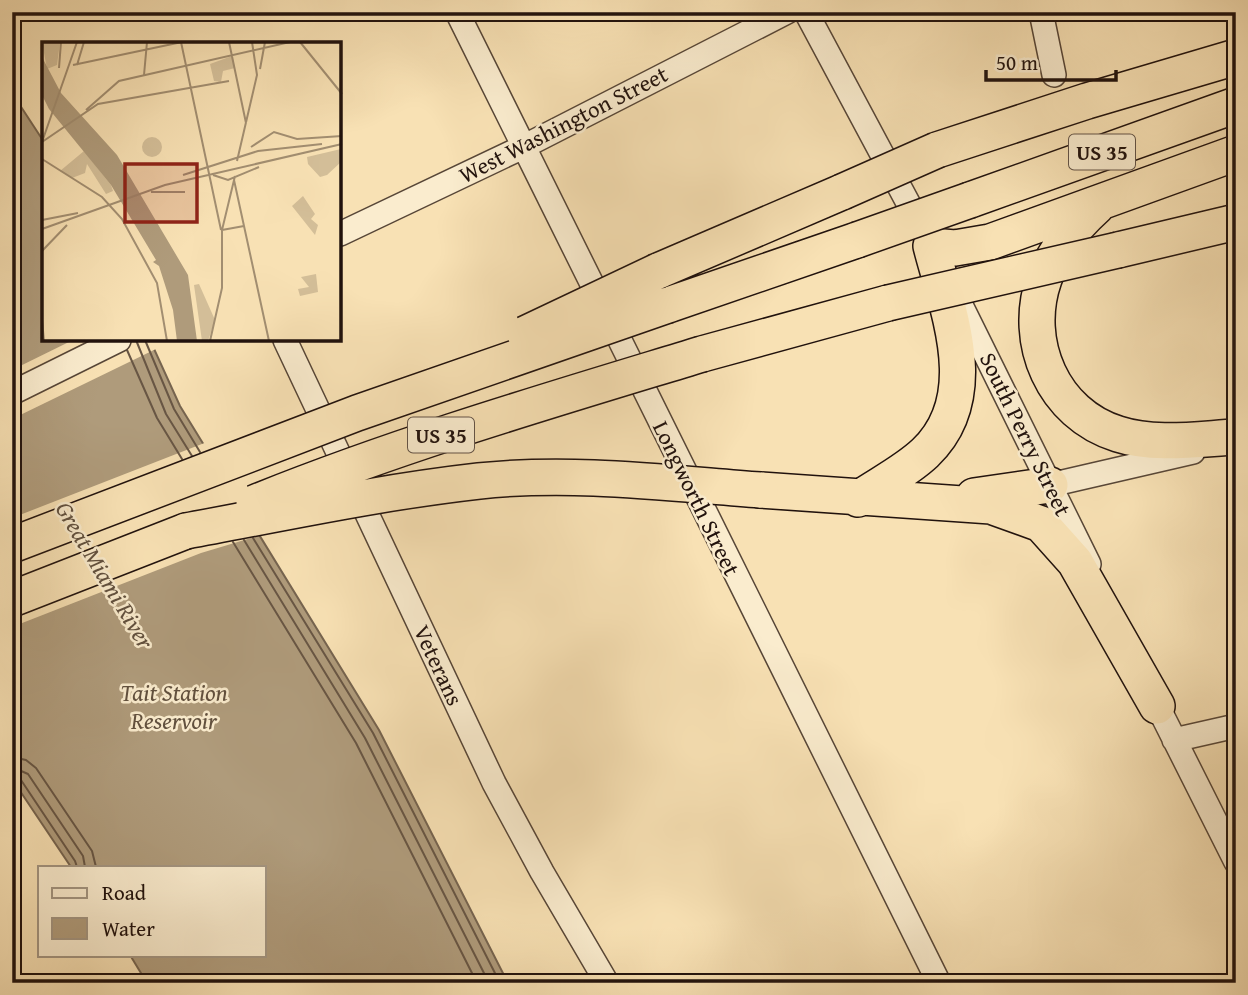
<svg xmlns="http://www.w3.org/2000/svg" width="1248" height="995" viewBox="0 0 1248 995" font-family="'Gentium Book Plus',serif">
	<style>
		.water { fill: #af9b7b; stroke: #76644f; stroke-width: 2 }
		.pier { fill: #f8e1b4 }
		.lines { fill: none; stroke-linecap: round; stroke-linejoin: round }
		.shore { stroke: #685644; stroke-width: 2 }
		.minor-casing { stroke: #574637; stroke-width: 26 }
		.highway-casing { stroke: #21120d; stroke-width: 38 }
		.minor { stroke: #faecce; stroke-width: 23 }
		.highway { stroke: #f8e1b4; stroke-width: 35 }
		.highway-bridge-casing { stroke: #21120d; stroke-width: 38; stroke-linecap: butt }
		.highway-bridge { stroke: #f8e1b4; stroke-width: 35 }
		.labels { text-anchor: middle; dominant-baseline: central; stroke-width: 5; stroke-linejoin: round; paint-order: stroke }
		.shield { fill: #faecce; stroke: #625347; stroke-width: 2 }
		.shield-label { font-size: 21px; font-weight: bold; fill: #21120d }
		.street-label { font-size: 23px; fill: #21120d; stroke: #faecce }
		.water-label { font-size: 24px; font-style: italic; fill: #61503e; stroke: #faecce }
		.inset-road { fill: none; stroke: #a28e71; stroke-width: 2 }
		.view { fill: #8f2418; fill-opacity: 0.15; stroke: #8f2418; stroke-width: 3.5 }
		.inset-edge { fill: none; stroke: #21120d; stroke-width: 3.5 }
	</style>
	<rect width="100%" height="100%" fill="#f8e1b4"/>
	<filter id="stains"><feTurbulence type="fractalNoise" baseFrequency=".00286" numOctaves="4"/><feColorMatrix values="0 0 0 0 .2 0 0 0 0 .09 0 0 0 0 .02 0 0 0 .5 -.17"/></filter>
	<radialGradient id="worn" r=".72"><stop offset=".6" stop-color="#630" stop-opacity="0"/><stop offset="1" stop-color="#630" stop-opacity=".3"/></radialGradient>
	<path class="water" d="M12 93 44 142V340H150L180 406 379 730 508 983H147L130 955H264V867H71L12 779Z"/>
	<path class="pier" d="M73 340H154L158 348 12 419V370Z
		M207 442 264 534 201 553 12 627V518Z"/>
	<g class="lines">
		<path class="shore" d="M136 340 166 414 192 456
			M145 340 174 409 200 452
			M127 350 157 418 182 459
			M253 538 373 733 500 983
			M244 540 365 738 489 983
			M233 542 356 743 477 983
			M12 757 26 760 36 768 92 851 96 867
			M12 767 28 774 83 856 85 867
			M12 776 21 780 75 861 77 867"/>
		<g class="minor-casing">
			<path id="minor" d="M457 12 939 983
				M806 12 922 229
				M1041 12 1054 75
				M340 234 523 147 787 12
				M954 291 1089 564
				M285 340 494 783 542 872 607 983
				M12 393 119 340
				M1050 485 1193 452
				M1151 693 1236 862
				M1174 740 1236 726"/>
		</g>
		<g class="highway-casing">
			<path id="highway" d="M937 150 1087 101 1236 57
				M970 200 1236 105
				M1097 206C1075 226 1054 250 1044 279 1022 342 1053 414 1118 434 1155 446 1198 439 1236 437
				M1118 250 1236 222
				M658 271 842 192
				M668 305 857 240
				M702 354 888 303
				M760 490 991 506 1041 524 1075 562 1157 706
				M974 496 1050 485
				M858 499C880 484 906 471 925 453 984 397 948 312 931 246L955 248 990 242 1236 153
				M12 599 186 531"/>
		</g>
		<use href="#minor" class="minor"/>
		<use href="#highway" class="highway"/>
		<g class="highway-bridge-casing">
			<path id="highway-bridge" d="M842 192 937 150
				M857 240 970 200
				M888 303 1118 250
				M525 334 658 271
				M254 503C400 444 551 400 702 354
				M186 531C283 513 381 492 479 481 572 471 667 483 760 490
				M12 545 357 413 668 305"/>
		</g>
		<use href="#highway-bridge" class="highway-bridge"/>
	</g>
	<g class="labels">
		<g class="shield">
			<rect x="1069" y="134.5" width="66" height="35" rx="5"/>
			<rect x="408" y="417.5" width="66" height="35" rx="5"/>
		</g>
		<g class="shield-label">
			<text x="1102" y="152">US 35</text>
			<text x="441" y="435">US 35</text>
		</g>
		<g class="street-label">
			<text transform="translate(563 124) rotate(-27)">West Washington Street</text>
			<text transform="translate(1026 434) rotate(64)">South Perry Street</text>
			<text transform="translate(697 498) rotate(64)">Longworth Street</text>
			<text transform="translate(439 665) rotate(65)">Veterans</text>
		</g>
		<g class="water-label">
			<text transform="translate(105 575) rotate(59)">Great Miami River</text>
			<text x="174" y="692">Tait Station<tspan x="174" dy="28">Reservoir</tspan></text>
		</g>
	</g>
	<g transform="translate(42 42)">
		<rect width="299" height="299" fill="#f8e1b4"/>
		<path d="M0 0H18L15 23 5 27ZM190 14 193 26 181 29 179 40 172 39 168 22ZM100 105a10 10 0 1 1 20 0a10 10 0 1 1-20 0ZM299 107V120L285 133 278 135 266 122 265 115ZM42 109 69 143 71 149 64 152 45 122 43 131 30 136 18 129ZM261 154 273 172 269 177 276 183 273 193 250 164ZM274 232 276 250 258 254 256 247 267 245 259 235ZM157 242 173 278 166 299H160L152 243Z" fill="#d3be98"/>
		<path d="M0 15 19 51 75 113 146 233 155 299H135L131 268 117 224 111 220 114 218 69 143 7 67 0 53Z" fill="#af9b7b"/>
		<path class="inset-road" d="M139 0 179 188M187 0 204 81M258 0 300 52M31 23 140 0M35 23 42 0M17 26 19 0M218 27 223 0M102 33 105 0M44 68 77 39 248 0M0 100 56 62 187 39M0 100 35 0M209 105 232 90 255 97 300 94M0 117 60 155 80 177 115 241 125 299M195 119 215 33 210 0M141 133 216 109 280 102M171 133 186 138 217 125M192 138 227 299M109 150H143M0 178 36 171M0 187 123 143 300 102M180 188 202 184M0 209 25 183M0 278 2 299M168 299 180 246V188L193 134"/>
		<path class="view" d="M83 122H155V180H83Z"/>
		<rect width="299" height="299" class="inset-edge"/>
	</g>
	<rect width="1248" height="995" fill="none" stroke="#f8e1b4" stroke-width="42"/>
	<rect x="14" y="14" width="1220" height="967" fill="none" stroke="#21120d" stroke-width="3.5"/>
	<rect x="21" y="21" width="1206" height="953" fill="none" stroke="#21120d" stroke-width="2"/>
	<rect x="38" y="866" width="228" height="91" fill="#faecce" stroke="#a39581" stroke-width="2"/>
	<rect x="52" y="888" width="35" height="10" fill="#faecce" stroke="#a39581" stroke-width="2"/>
	<text x="102" y="900" font-size="21" fill="#21120d">Road</text>
	<rect x="52" y="918" width="35" height="21" fill="#af9b7b" stroke="#a39581" stroke-width="2"/>
	<text x="102" y="936" font-size="21" fill="#21120d">Water</text>
	<path d="M986 70v10h130v-10" fill="none" stroke="#21120d" stroke-width="3.5"/>
	<text x="996" y="70" font-size="21" fill="#21120d" stroke="#faecce" stroke-width="5" paint-order="stroke">50 m</text>
	<rect width="100%" height="100%" filter="url(#stains)"/>
	<rect width="100%" height="100%" fill="url(#worn)"/>
</svg>
